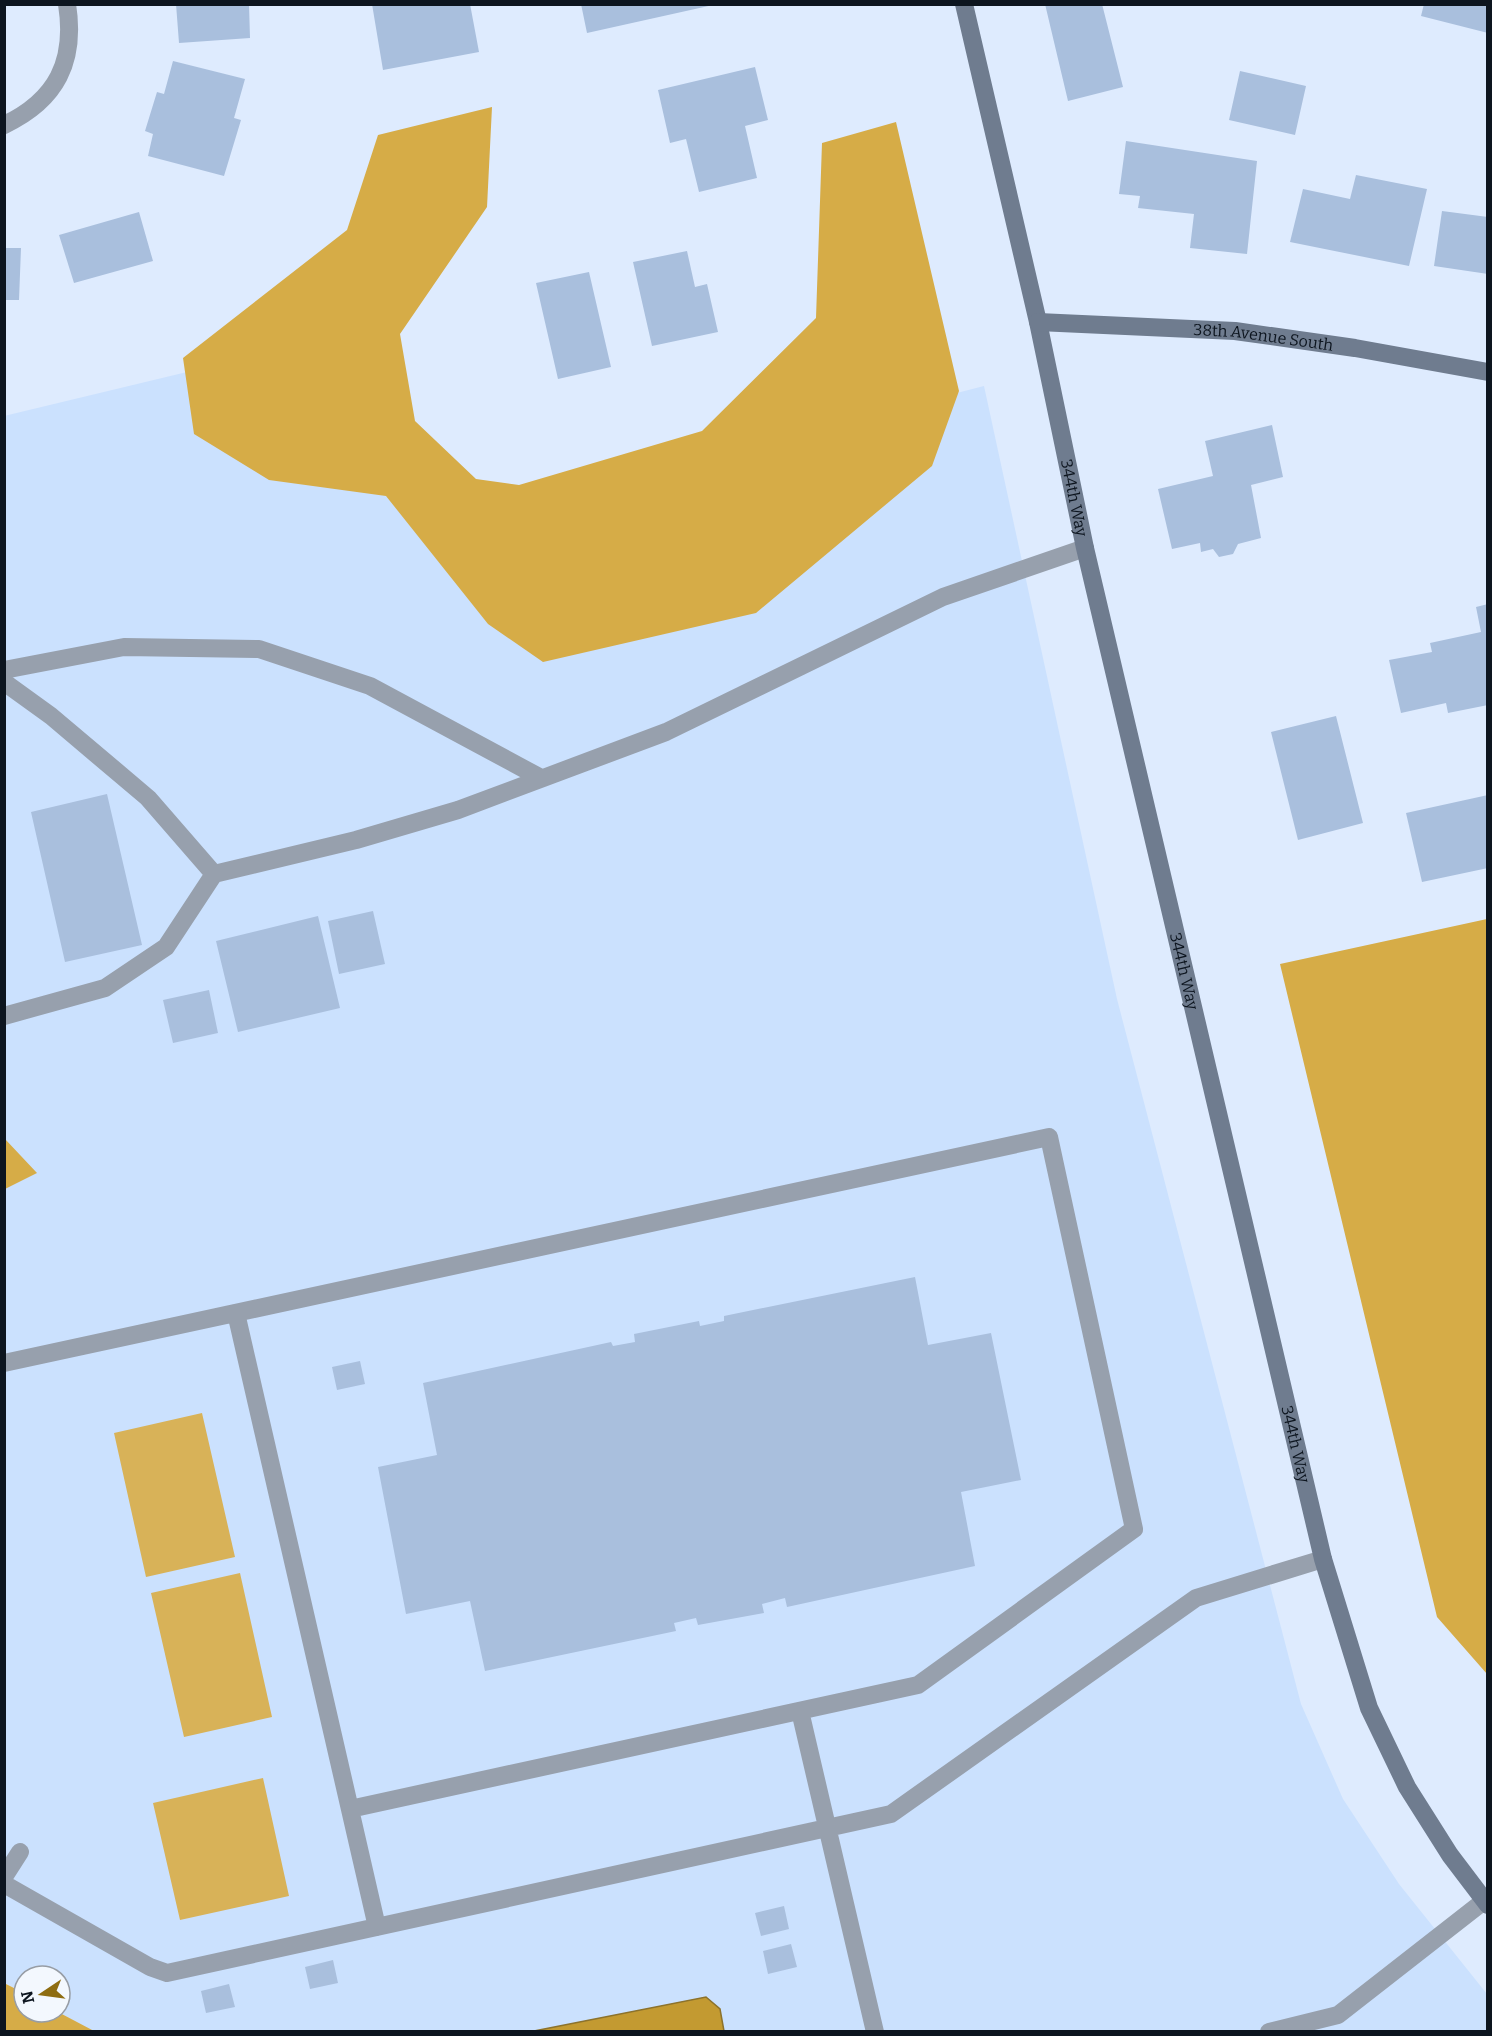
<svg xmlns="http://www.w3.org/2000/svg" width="1492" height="2036" viewBox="0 0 1492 2036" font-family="Bitter,serif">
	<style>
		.built { fill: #cbe1fe }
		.green { fill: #d8b258 }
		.forest { fill: #d6ac47 }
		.water { fill: #c39a31; stroke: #8c722c; stroke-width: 1.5 }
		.building { fill: #a9bfdd }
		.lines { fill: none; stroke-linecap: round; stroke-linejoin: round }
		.lane { stroke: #97a0ad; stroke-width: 18 }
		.street { stroke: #97a0ad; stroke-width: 18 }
		.secondary { stroke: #6f7c8f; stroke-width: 18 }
		.labels { text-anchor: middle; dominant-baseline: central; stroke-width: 4.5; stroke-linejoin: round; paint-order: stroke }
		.street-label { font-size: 16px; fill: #0d151f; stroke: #f3f8fe }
	</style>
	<rect width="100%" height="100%" fill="#deebfe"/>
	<path class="built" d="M241 359 479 516 984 386 1117 999 1301 1704 1343 1799 1399 1884 1487 1994V2031L94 2032 58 2012H60V1976H24V1993L5 1983 4 416Z"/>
	<path class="green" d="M202 1413 235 1557 146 1577 114 1433Z
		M240 1573 272 1717 184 1737 151 1593Z
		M263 1778 289 1896 180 1920 153 1803Z"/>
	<path class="forest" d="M492 107 487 207 400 334 415 421 476 479 519 485 702 431 816 318 822 143 896 122 959 391 932 466 756 613 543 662 488 624 386 496 269 480 194 434 183 358 347 230 378 135Z
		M1487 919H1488L1487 1674 1437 1617 1280 964Z
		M5 1139 37 1173 5 1189Z
		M4 1983 24 1993V2012H58L94 2031H5Z"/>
	<path class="water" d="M706 1997 720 2009 724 2031H534Z"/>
	<path class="building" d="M176 4H249L250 38 179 43Z
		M372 4H470L479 52 383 70Z
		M581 4H713V5L587 33Z
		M1045 4H1102L1123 87 1068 101Z
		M1424 4H1488V33L1421 16Z
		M173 61 245 79 234 118 241 120 224 176 148 156 153 134 145 131 157 92 164 94Z
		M755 67 768 120 745 126 757 178 699 192 686 139 670 143 658 90Z
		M1240 71 1306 86 1295 135 1229 120Z
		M1126 141 1257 161 1247 254 1190 248 1194 214 1138 208 1140 196 1119 194Z
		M1356 175 1427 189 1409 266 1290 242 1303 189 1350 199Z
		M1442 211 1488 217V274L1434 266Z
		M139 212 153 261 74 283 59 235Z
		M4 248H21L19 300H4Z
		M687 251 695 287 707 284 718 332 652 346 633 262Z
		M589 272 611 367 558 379 536 283Z
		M1272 425 1283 477 1251 485 1261 538 1238 544 1233 554 1219 557 1213 549 1201 552 1200 543 1172 549 1158 489 1213 476 1205 441Z
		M1488 604V705L1448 713 1446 703 1401 713 1389 660 1432 652 1430 643 1481 632 1476 607Z
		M1336 716 1363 823 1298 840 1271 732Z
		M107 794 142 945 65 962 31 812Z
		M1488 795V868L1422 882 1406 813Z
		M373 911 385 964 339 974 328 921Z
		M318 916 340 1008 238 1032 216 941Z
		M209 990 218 1033 173 1043 163 1000Z
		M915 1277 928 1345 991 1333 1021 1480 961 1492 975 1566 787 1607 785 1598 762 1604 764 1613 698 1625 696 1618 674 1623 676 1631 485 1671 470 1601 406 1614 378 1467 437 1455 423 1383 611 1342 613 1346 635 1342 634 1334 699 1321 700 1326 724 1321V1316Z
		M360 1361 365 1384 337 1390 332 1367Z
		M784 1906 789 1929 761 1936 755 1913Z
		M791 1944 797 1967 768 1974 763 1951Z
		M333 1960 338 1983 310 1989 305 1967Z
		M229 1984 235 2007 206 2013 201 1991Z"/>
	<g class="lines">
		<path class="lane" d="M4 670 124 647 259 649 370 686 541 778
			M4 682 51 716 148 798 214 874 356 840 458 810 666 732 943 597 1085 548
			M4 1016 105 988 166 947 214 874
			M236 1313 377 1927
			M4 1363 1049 1137 1134 1529 918 1685 350 1809
			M800 1711 875 2032
			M4 1877 20 1852
			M4 1884 150 1967 167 1973 891 1814 1196 1598 1323 1559
			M1269 2032 1338 2015 1484 1901"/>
		<path class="street" d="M4 125C57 100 76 61 67 4"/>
		<g class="secondary">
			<path id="s1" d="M964 4 1038 322 1085 548 1323 1559 1369 1708 1407 1787 1450 1855 1488 1905"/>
			<path id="s2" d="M1038 322 1235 331 1355 348 1488 372"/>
		</g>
	</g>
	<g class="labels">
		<g class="street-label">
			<text stroke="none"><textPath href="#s2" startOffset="226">38th Avenue South</textPath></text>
			<text stroke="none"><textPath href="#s1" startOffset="506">344th Way</textPath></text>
			<text stroke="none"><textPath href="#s1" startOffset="992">344th Way</textPath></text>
			<text stroke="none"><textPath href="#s1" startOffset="1478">344th Way</textPath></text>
		</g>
	</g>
	<rect width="1492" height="2036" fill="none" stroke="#0d151f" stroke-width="12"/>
	<g transform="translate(42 1994) rotate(257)"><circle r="28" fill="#f3f8fe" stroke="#979da5" stroke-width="1.5"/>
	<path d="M0-4.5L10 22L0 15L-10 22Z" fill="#8e6d11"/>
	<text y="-9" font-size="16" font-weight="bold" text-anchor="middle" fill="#0d151f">N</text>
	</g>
</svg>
